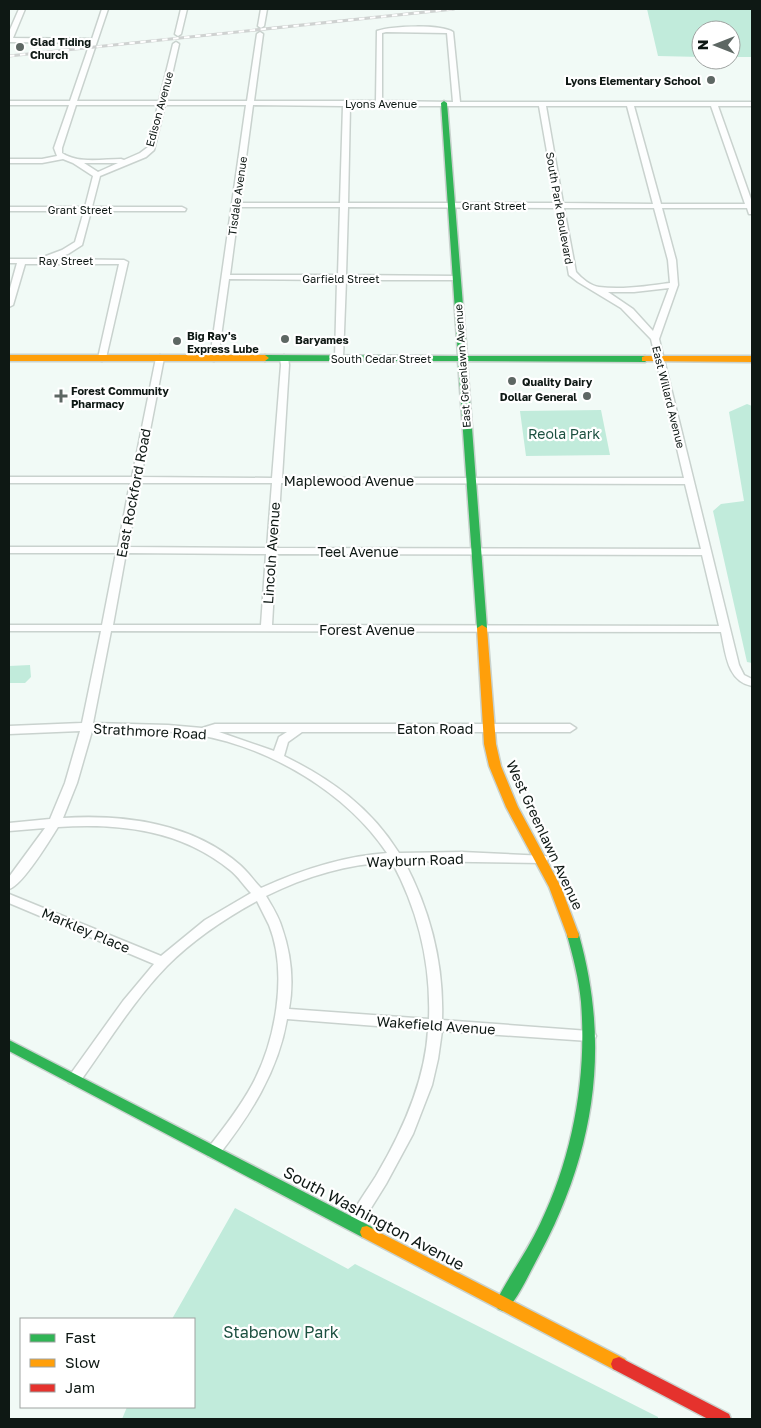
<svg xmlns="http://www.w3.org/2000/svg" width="761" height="1428" viewBox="0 0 761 1428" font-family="'Golos Text',sans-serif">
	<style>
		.green { fill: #c1ebdb }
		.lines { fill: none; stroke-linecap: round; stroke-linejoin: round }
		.street-casing { stroke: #c9d2ce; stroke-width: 3 }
		.fast-casing { stroke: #c9d2ce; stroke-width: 3 }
		.slow-casing { stroke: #c9d2ce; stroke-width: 3 }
		.jam-casing { stroke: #c9d2ce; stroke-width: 3 }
		.street { fill: #fdfefe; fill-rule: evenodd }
		.fast { fill: #30b455; fill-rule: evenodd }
		.slow { fill: #ff9f0a; fill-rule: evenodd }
		.jam { fill: #e5322d; fill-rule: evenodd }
		.rail-casing { stroke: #cfd2d1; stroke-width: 3 }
		.rail { stroke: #fff; stroke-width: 2; stroke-dasharray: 5.5; stroke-linecap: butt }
		.poi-dot { fill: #5d6763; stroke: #fff; stroke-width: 2 }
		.labels { text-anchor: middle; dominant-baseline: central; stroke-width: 4.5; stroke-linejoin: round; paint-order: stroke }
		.far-poi-label { font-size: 11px; font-weight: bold; fill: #0e1814; stroke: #fff; text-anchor: start }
		.far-street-label { font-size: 11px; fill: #0e1814; stroke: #fff }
		.park-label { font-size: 14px; fill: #1d5141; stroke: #fff }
		.street-label { font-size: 14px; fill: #0e1814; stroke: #fff }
		.near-street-label { font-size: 16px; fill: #0e1814; stroke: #fff }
		.near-park-label { font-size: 16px; fill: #1d5141; stroke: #fff }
	</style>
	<rect width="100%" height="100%" fill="#f1faf6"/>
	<path class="green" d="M647 9H752V57H731V30H701V57L658 56Z
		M747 404 752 406V663L747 662 713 511 721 504 744 501 729 412Z
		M601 410 610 455 526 456 520 411Z
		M30 665 31 677 25 683H9V666Z
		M235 1208 348 1269 355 1264 658 1417V1419H122L127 1407H194V1319H172Z"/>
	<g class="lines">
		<g class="street-casing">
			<path id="street" d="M19 9H25L13 38 92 39 102 9H108L77 101H159L173 44 176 42 179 44 166 101H247L257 34 260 32 263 34 254 101H376L377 31C392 26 440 24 453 32L460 102H752V106H718L752 202V214H749L747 208H662L676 260 678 285 659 339 739 665 744 675 752 679V686C727 681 726 654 721 632L111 631 93 723 168 725 202 728 215 724H570L576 728 570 732H302L288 742 284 756C331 779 371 808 399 853L462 852 546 856 548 859 546 862 542 863 404 861C430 910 444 964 442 1020L589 1031 594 1032 596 1036 594 1040 589 1041 442 1031 438 1059 432 1085 413 1134 386 1184 358 1229 353 1231 348 1229 346 1225C354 1208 366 1192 376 1176 402 1132 425 1082 428 1030L287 1019C278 1072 250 1115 218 1156L213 1158 208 1156 206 1152 208 1148C224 1128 240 1107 252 1085 276 1041 288 972 269 925 265 917 261 909 257 901 224 919 193 940 167 966 133 1001 107 1044 79 1083L74 1084 69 1083 67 1079 123 1001 154 964 9 903V894L161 956 205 920 251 893C244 886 238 876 230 870 181 830 120 823 58 827 50 840 22 886 9 889V877L45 828 9 831V823L50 819 65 783 80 731 9 734V726L82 723 101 631H9V625H102L116 553H9V547H118L130 483H9V477H132L156 358 160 355 164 358 141 477 272 478 281 365 280 358 284 355 288 358 289 365 282 478H684L651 339 621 308 578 282 569 275 557 208 348 207 346 275 456 276 460 278 456 280H346L343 358 339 361 335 358 337 280 229 279 218 358 214 361 211 360 210 358 246 105H165L154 150 146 157 100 176 92 207H182L186 209 185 211H91L82 245 68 254 54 259 124 260 128 262 106 358 102 361 99 360 98 358 119 264H25L13 305 9 307V292L17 263H9V259H46V256L62 250 75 242 84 211H9V207H85L93 176 73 163 63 159 42 163H9V159H42L57 156 54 148 69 105H9V101H70L90 43 9 42V32ZM386 32 447 33 453 102 382 101V33ZM76 105H158L148 147 140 153 124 160 121 159C103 159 78 164 62 153V148ZM253 105 343 106 340 203H240ZM350 106H539L556 203H348ZM546 106H627L653 204 563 203ZM634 106H711L745 204H661ZM84 163H118L98 172ZM239 207H340L338 275H230ZM564 208H654L668 260 670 283C647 286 622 290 599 287 591 286 581 278 576 272ZM669 288 653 331 633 309 608 292H634ZM140 483H272L267 548 128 547ZM281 483 685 484 701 549 277 548ZM126 553 266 554 261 625H113ZM276 554 702 555 719 626 272 625ZM92 731C127 731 164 729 198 735 270 747 347 793 387 853 343 856 301 870 261 888 254 881 248 872 240 865 193 823 123 814 63 818L77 783ZM219 732H287L279 737 274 751ZM392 862C418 910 431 964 429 1019L289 1009C294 982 291 954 282 928 279 917 272 906 266 896 306 876 348 864 392 862Z
				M181 9H187L181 34 178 36 175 34Z
				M261 9H267L264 26 261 28 258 26Z"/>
		</g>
		<g class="fast-casing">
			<path id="fast" d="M444 101 447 103 467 356H645L649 359 645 362 467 361 487 628 482 631 477 628 458 361H265L261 358 265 355 458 356 441 103Z
				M573 930 578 932 579 935C612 1052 593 1159 534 1265 528 1276 514 1307 503 1311L498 1309 495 1304C508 1277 527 1252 540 1224 573 1156 587 1077 581 1002 579 979 573 957 567 935L568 932Z
				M9 1040 372 1227 374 1232 372 1237 367 1238 362 1237 9 1051Z"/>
		</g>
		<g class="slow-casing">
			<path id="slow" d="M9 355H265L269 358 265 361H9Z
				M645 356H752V362L642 361V357Z
				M482 625 487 628 496 744 501 766 518 807 561 887 579 935 578 938H568L567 935 549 887 506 807 489 766 484 744 477 628Z
				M367 1226 625 1359 627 1364 625 1369 619 1371 613 1369 362 1237 360 1232 362 1227Z"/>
		</g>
		<g class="jam-casing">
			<path id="jam" d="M619 1357 729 1414 731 1419H708L613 1369 611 1364 613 1359Z"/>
		</g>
		<use href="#street" class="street"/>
		<use href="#fast" class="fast"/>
		<use href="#slow" class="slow"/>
		<use href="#jam" class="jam"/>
		<g class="rail-casing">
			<path id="rail" d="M9 56 454 9"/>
		</g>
		<use href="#rail" class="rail"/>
	</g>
	<g class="poi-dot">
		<circle cx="20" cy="47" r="5"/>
		<circle cx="711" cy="80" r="5"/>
		<circle cx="285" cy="339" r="5"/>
		<circle cx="177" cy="341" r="5"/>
		<circle cx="512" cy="381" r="5"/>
		<path d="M58.5 388.5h5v5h5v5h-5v5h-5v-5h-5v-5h5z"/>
		<circle cx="587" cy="396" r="5"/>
	</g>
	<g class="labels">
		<g class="far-poi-label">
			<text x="30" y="41">Glad Tiding<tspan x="30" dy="13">Church</tspan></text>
			<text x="701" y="80" text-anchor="end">Lyons Elementary School</text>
			<text x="187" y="335">Big Ray's<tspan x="187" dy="13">Express Lube</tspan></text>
			<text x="295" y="339">Baryames</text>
			<text x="522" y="381">Quality Dairy</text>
			<text x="71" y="390">Forest Community<tspan x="71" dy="13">Pharmacy</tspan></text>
			<text x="577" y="396" text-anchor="end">Dollar General</text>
		</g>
		<g class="far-street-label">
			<text x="381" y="103">Lyons Avenue</text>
			<text transform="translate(159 109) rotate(-75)">Edison Avenue</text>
			<text transform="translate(237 196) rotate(-82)">Tisdale Avenue</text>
			<text x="494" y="205">Grant Street</text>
			<text transform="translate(560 208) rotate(80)">South Park Boulevard</text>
			<text x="80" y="209">Grant Street</text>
			<text x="66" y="260">Ray Street</text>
			<text x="341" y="278">Garfield Street</text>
			<text x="381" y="358">South Cedar Street</text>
			<text transform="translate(462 366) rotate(-94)">East Greenlawn Avenue</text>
			<text transform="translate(669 397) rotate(76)">East Willard Avenue</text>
		</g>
		<g class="park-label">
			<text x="564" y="433">Reola Park</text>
		</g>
		<g class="street-label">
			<text x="349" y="480">Maplewood Avenue</text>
			<text transform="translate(133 493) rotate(-79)">East Rockford Road</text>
			<text x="358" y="551">Teel Avenue</text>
			<text transform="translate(271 553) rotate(-86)">Lincoln Avenue</text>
			<text x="367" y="629">Forest Avenue</text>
			<text x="435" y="728">Eaton Road</text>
			<text transform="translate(150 731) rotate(3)">Strathmore Road</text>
			<text transform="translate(545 835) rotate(65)">West Greenlawn Avenue</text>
			<text transform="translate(415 860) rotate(-2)">Wayburn Road</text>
			<text transform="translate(86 930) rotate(23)">Markley Place</text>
			<text transform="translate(436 1025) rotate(4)">Wakefield Avenue</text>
		</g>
		<g class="near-street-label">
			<text transform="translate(374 1218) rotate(28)">South Washington Avenue</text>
		</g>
		<g class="near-park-label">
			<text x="281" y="1332">Stabenow Park</text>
		</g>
	</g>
	<rect width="761" height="1428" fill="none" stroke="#0e1814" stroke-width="20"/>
	<rect x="20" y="1318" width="175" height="90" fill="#ffffff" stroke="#9fa3a1"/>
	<rect x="30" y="1334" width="25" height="8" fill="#30b455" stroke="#9fa3a1"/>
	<text x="65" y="1343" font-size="15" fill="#0e1814">Fast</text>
	<rect x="30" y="1359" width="25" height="8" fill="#ff9f0a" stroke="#9fa3a1"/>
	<text x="65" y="1368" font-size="15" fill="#0e1814">Slow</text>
	<rect x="30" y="1384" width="25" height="8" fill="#e5322d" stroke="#9fa3a1"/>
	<text x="65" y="1393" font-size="15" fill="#0e1814">Jam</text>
	<g transform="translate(716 45) rotate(270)"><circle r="24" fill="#ffffff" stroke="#9fa3a1"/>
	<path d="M0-4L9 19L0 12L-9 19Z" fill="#5d6763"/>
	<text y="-8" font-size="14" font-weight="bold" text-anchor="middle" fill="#0e1814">N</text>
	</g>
</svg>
